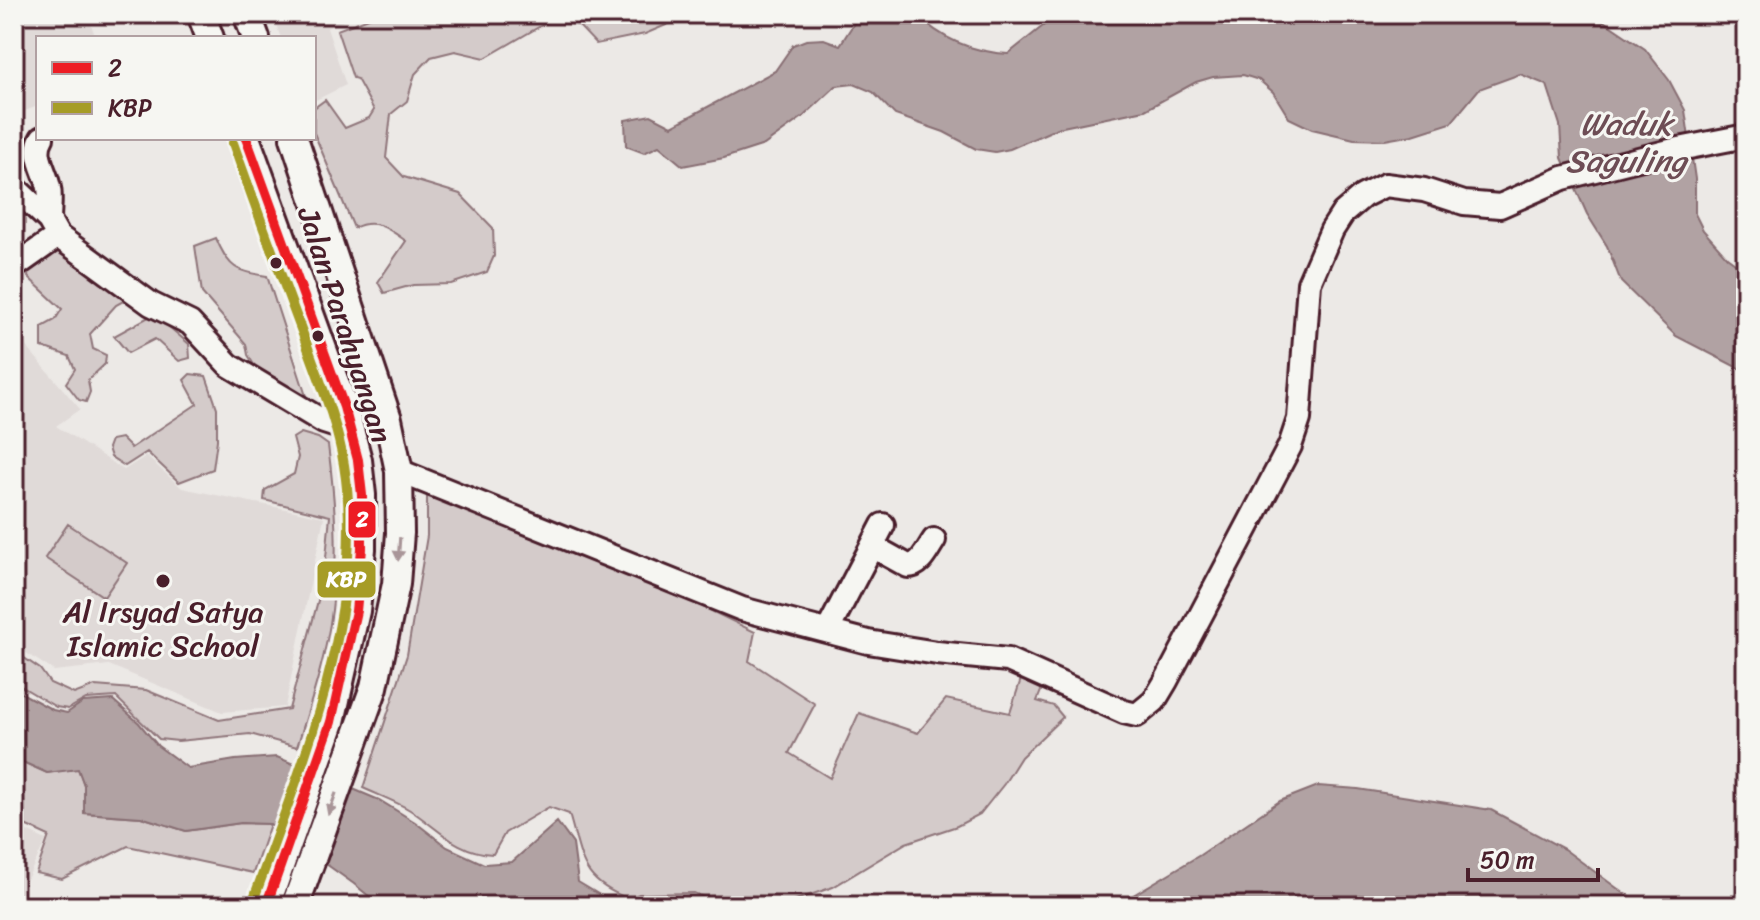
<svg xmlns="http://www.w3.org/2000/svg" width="1760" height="920" viewBox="0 0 1760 920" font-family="Sriracha,sans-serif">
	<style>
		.built { fill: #e0dad8 }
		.green { fill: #d4cbca; stroke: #8f757a; stroke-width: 2 }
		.water { fill: #b1a2a3; stroke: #886e73; stroke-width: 2 }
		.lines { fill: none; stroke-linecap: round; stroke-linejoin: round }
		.minor-casing { stroke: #4a1f2b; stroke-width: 28 }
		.major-casing { stroke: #4a1f2b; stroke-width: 32 }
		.minor { stroke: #f6f6f2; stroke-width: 22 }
		.major { stroke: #f6f6f2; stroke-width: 26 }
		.bus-1-casing { stroke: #f6f6f2; stroke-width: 16 }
		.bus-2-casing { stroke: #f6f6f2; stroke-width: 16 }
		.bus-1 { stroke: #ed1c24; stroke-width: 10 }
		.bus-2 { stroke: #a69c26; stroke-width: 10 }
		.oneway { fill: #a99598 }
		.bus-dot { fill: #4a1f2b; stroke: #f6f6f2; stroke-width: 3 }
		.labels { text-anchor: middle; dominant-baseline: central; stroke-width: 6; stroke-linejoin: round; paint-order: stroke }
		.street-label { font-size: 30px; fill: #4a1f2b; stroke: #f6f6f2 }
		.poi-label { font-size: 30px; fill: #4a1f2b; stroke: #f6f6f2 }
		.water-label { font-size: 32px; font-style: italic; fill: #6e4d55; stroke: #f6f6f2 }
		.line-badge { stroke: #f6f6f2; stroke-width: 3 }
		.badge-label { font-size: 22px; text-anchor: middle; font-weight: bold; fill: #fff }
	</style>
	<rect width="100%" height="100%" fill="#ece9e6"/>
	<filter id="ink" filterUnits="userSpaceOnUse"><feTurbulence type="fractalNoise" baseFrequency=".0125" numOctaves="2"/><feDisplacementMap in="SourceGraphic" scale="16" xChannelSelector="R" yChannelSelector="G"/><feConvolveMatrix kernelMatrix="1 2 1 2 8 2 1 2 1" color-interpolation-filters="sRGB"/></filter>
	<g filter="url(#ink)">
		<path class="built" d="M14 14H87L96 38H38V106L14 115Z
			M272 14H360L327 28 346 85 314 101V38H281Z
			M14 332 80 409 56 426 124 470 146 456 182 488 324 517 285 707 222 712 109 665 54 671 14 645Z
			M14 825 46 840 14 906Z"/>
		<path class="green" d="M379 14H692L645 34 596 44 578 25 551 20 485 58 455 51 431 57 415 74 407 101 391 114 386 158 404 177 460 194 493 228 494 256 487 272 451 284 413 285 384 293 378 282 406 241C389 229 375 217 354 228L314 133V108L325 100 345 128 369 118 374 110 357 79 353 78 337 30Z
			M216 238C229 269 236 271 267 276L306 396 259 373 248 355 246 344 202 293 195 246Z
			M58 248 73 263 129 298 116 305 90 334 93 349 106 355 105 364 88 380 90 392 86 402 79 400 66 383 75 369 69 356 42 347V327L55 320 62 309 28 277 29 267Z
			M154 314 189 344 190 358 179 361 155 339 128 353 114 336Z
			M190 374 206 376 217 408V440L213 469 179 482 147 452 125 466 111 457 108 448 111 440 121 438 131 448 197 404 184 380Z
			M301 433 318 438 328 445C335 500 339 554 332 610 326 657 311 702 297 747L250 734 178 741 159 739 116 697 86 699 68 709 56 707 14 682V651L40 669 50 683 74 694 95 686 146 690 219 720 289 709 324 578 330 516 264 500 265 490 294 474 298 457 293 438Z
			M427 489 643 578 755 632 749 661 815 704 789 753 830 778 859 713 918 733 946 699 1010 713 1021 679 1043 686 1037 701 1054 706 1063 717 1021 757 1004 784 980 814 957 826 906 843 833 887 790 902 760 906H723L694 893 639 894 629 899C580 880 583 861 569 814L549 807 505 833 493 854C457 853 438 828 410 810 395 801 378 795 363 788L407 655 427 536Z
			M68 524 127 563 104 597 45 558Z
			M14 758 47 773 78 768 84 785 85 813 141 817 186 831 241 823 270 824 253 873 128 846 62 879 36 873 49 836 14 820Z"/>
		<path class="water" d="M855 14H916C941 39 973 52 1008 54L1058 14H1593L1645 49 1669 80 1685 110 1695 179V214L1703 230 1727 257 1746 271V372L1676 336 1621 282 1607 246 1587 214 1562 158 1560 125 1547 85 1520 74 1479 89 1451 123 1413 135 1385 140 1354 139 1312 129 1289 118 1273 92 1259 80 1243 75 1213 77 1196 82 1145 110 1058 128 1010 149 995 152 976 149 944 132 895 115 873 92 854 84 836 86 804 116 764 145 724 158 683 166 659 146 644 153 626 146 625 120 651 115 672 126 775 71 793 45 806 40 824 39 840 45 856 20Z
			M14 689 53 710 67 713 83 702 113 700 139 723 158 746 188 768 235 760 277 757 379 800 415 822 447 847 484 864 512 862 557 822 573 844 578 882 618 906H381L354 884 270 824 241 823 186 831 141 817 84 813V785L78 769 47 773 14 758Z
			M1318 786 1358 789 1491 810 1564 849 1625 894 1647 906H1115L1200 855 1280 801Z"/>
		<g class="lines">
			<g class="minor-casing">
				<path id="minor" d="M42 138C32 154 46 171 49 188 51 198 49 210 49 220
					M14 187 49 220 58 236 151 304 190 323 229 365 324 422 352 431
					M14 267 58 236
					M399 471 742 609 868 642 937 653 1008 660 1124 712 1137 715 1154 701 1166 681 1290 446 1299 419 1309 283 1332 230 1343 213 1363 196 1385 185 1424 190 1464 203 1500 206 1563 178 1674 150 1746 136
					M872 546 908 566C921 566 927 550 934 540
					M828 630 883 525"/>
			</g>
			<g class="major-casing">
				<path id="major" d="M201 14 210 38
					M247 14 256 38
					M246 138 344 407 358 460 362 495V549L356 611 331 722 266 906
					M294 138 388 419 399 471 400 533 396 584 374 687 295 906"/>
			</g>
			<use href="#minor" class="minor"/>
			<use href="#major" class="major"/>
			<g class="bus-1-casing">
				<path id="bus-1" d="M246 138 344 407 358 460 362 495V549L356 611 331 722 266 906"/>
			</g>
			<g class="bus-2-casing">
				<path id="bus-2" d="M233 143C256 208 280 273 304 337 319 379 337 421 344 465 368 612 301 766 253 901"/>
			</g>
			<use href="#bus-1" class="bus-1"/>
			<use href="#bus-2" class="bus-2"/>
		</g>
		<defs><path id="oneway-solid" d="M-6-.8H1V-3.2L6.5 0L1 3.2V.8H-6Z" transform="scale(2)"/></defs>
		<g class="oneway">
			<use href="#oneway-solid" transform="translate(399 549) rotate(94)"/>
			<use href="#oneway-solid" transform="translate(332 804) rotate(110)"/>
		</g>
	</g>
	<g class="bus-dot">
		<circle cx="276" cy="263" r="7"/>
		<circle cx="318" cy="336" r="7"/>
		<circle cx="163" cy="581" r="8"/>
	</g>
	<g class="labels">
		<g class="street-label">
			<text transform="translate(345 325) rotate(72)">Jalan Parahyangan</text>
		</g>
		<g class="poi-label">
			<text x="163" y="612">Al Irsyad Satya<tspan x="163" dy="34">Islamic School</tspan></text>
		</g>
		<g class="water-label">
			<text x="1626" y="124">Waduk<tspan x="1626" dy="37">Saguling</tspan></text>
		</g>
	</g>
	<g class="line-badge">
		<rect x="347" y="500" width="30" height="39" rx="8" fill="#ed1c24"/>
		<rect x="316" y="560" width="61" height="39" rx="8" fill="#a69c26"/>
	</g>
	<g class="badge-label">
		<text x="362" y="527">2</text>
		<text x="346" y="587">KBP</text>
	</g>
	<rect width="1760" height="920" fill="none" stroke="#f6f6f2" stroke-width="48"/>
	<rect x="24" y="24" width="1712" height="872" fill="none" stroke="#4a1f2b" stroke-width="3" filter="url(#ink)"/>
	<rect x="36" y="36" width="280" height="104" fill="#f6f6f2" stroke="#b1a0a2" stroke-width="2"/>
	<rect x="52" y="62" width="40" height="12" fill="#ed1c24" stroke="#b1a0a2" stroke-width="2"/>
	<text x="108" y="76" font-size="24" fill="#4a1f2b">2</text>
	<rect x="52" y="102" width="40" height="12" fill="#a69c26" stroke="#b1a0a2" stroke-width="2"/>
	<text x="108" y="116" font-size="24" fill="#4a1f2b">KBP</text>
	<path d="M1468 868v12h130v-12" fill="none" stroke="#4a1f2b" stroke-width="4"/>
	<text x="1480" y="868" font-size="24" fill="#4a1f2b" stroke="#f6f6f2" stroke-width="6" paint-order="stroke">50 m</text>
</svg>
